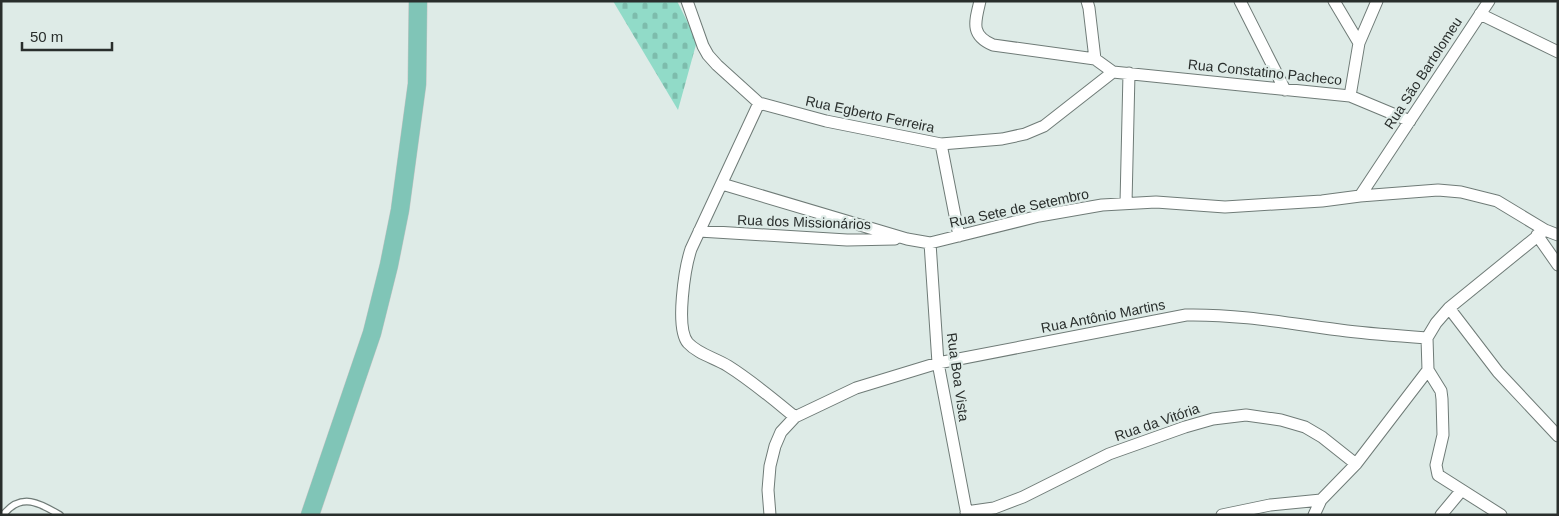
<svg xmlns="http://www.w3.org/2000/svg" width="1559" height="516" viewBox="0 0 1559 516" font-family="Arial,sans-serif">
	<style>
		.cemetery { fill: url(#cemetery-stones) }
		.lines { fill: none; stroke-linecap: round; stroke-linejoin: round }
		.lane-casing { stroke: #6f7b77; stroke-width: 8 }
		.street-casing { stroke: #6f7b77; stroke-width: 13 }
		.primary-casing { stroke: #c3c4c4; stroke-width: 19 }
		.lane { stroke: #fff; stroke-width: 5.5 }
		.street { stroke: #fff; stroke-width: 11 }
		.primary { stroke: #80c5b7; stroke-width: 18 }
		.labels { text-anchor: middle; dominant-baseline: central; stroke-width: 4.5; stroke-linejoin: round; paint-order: stroke }
		.street-label { font-size: 14px; fill: #292e2c; stroke: #deebe7 }
	</style>
	<defs>
		<pattern id="cemetery-stones" width="16" height="16" patternUnits="userSpaceOnUse" patternTransform="scale(1.25)"><rect width="16" height="16" fill="#91dbc8"/><path d="M2 7V4a2 2 0 0 1 4 0v3zM10 15v-3a2 2 0 0 1 4 0v3z" fill="#7dbcac"/></pattern>
	</defs>
	<rect width="100%" height="100%" fill="#deebe7"/>
	<path class="cemetery" d="M613 1H677L697 41 678 110Z"/>
	<g class="lines">
		<g class="lane-casing">
			<path id="lane" d="M3 515C21 492 40 503 60 515"/>
		</g>
		<g class="street-casing">
			<path id="street" d="M687 1 703 46 708 55 717 65 759 103 826 121 941 144 1002 139 1025 134 1044 126 1113 72
				M980 1C975 22 970 35 993 45L1095 59 1113 72 1350 96 1410 121
				M1087 1 1089 8 1095 59
				M1240 1 1285 90
				M1334 1 1359 43
				M1480 14 1558 52
				M1350 96 1359 43 1377 1
				M759 103 691 249C685 267 675 328 688 343 698 354 715 358 728 366 752 381 773 399 795 417
				M941 144 959 236
				M722 184 907 239 930 243 1039 216 1102 205 1156 202 1225 207 1322 201 1360 196 1438 190 1461 192 1497 201 1545 230 1558 235
				M1360 196 1489 1
				M1126 203 1129 73
				M699 231 847 240 895 239
				M1537 235 1558 265
				M930 243 938 363 967 515
				M1449 308 1498 372 1558 436
				M1428 370 1441 391 1442 399 1443 435 1436 465 1438 475 1501 515
				M966 512 994 508 1023 497 1109 454 1185 427 1213 419 1246 415 1281 420 1305 427 1322 437 1356 464
				M770 515 768 490 770 466 775 446 781 432 795 417 856 388 938 363 1186 315C1241 314 1292 324 1347 331 1373 334 1400 336 1427 338
				M1222 515 1270 505 1321 500
				M1314 515 1321 500 1356 464 1428 370 1427 338 1436 323 1449 308 1545 230
				M1441 515 1461 491"/>
		</g>
		<g class="primary-casing">
			<path id="primary" d="M310 515 372 333 389 265 400 210 417 84 418 1"/>
		</g>
		<use href="#lane" class="lane"/>
		<use href="#street" class="street"/>
		<use href="#primary" class="primary"/>
	</g>
	<g class="labels">
		<g class="street-label">
			<text transform="translate(1265 72) rotate(6)">Rua Constatino Pacheco</text>
			<text transform="translate(1423 73) rotate(-57)">Rua São Bartolomeu</text>
			<text transform="translate(870 114) rotate(12)">Rua Egberto Ferreira</text>
			<text transform="translate(1019 208) rotate(-12)">Rua Sete de Setembro</text>
			<text transform="translate(804 222) rotate(2)">Rua dos Missionários</text>
			<text transform="translate(1103 316) rotate(-11)">Rua Antônio Martins</text>
			<text transform="translate(958 377) rotate(82)">Rua Boa Vista</text>
			<text transform="translate(1157 422) rotate(-19)">Rua da Vitória</text>
		</g>
	</g>
	<rect width="1559" height="516" fill="none" stroke="#292e2c" stroke-width="5"/>
	<path d="M22 42v8h90v-8" fill="none" stroke="#292e2c" stroke-width="2.5"/>
	<text x="30" y="42" font-size="15" fill="#292e2c" stroke="#deebe7" stroke-width="4" paint-order="stroke">50 m</text>
</svg>
